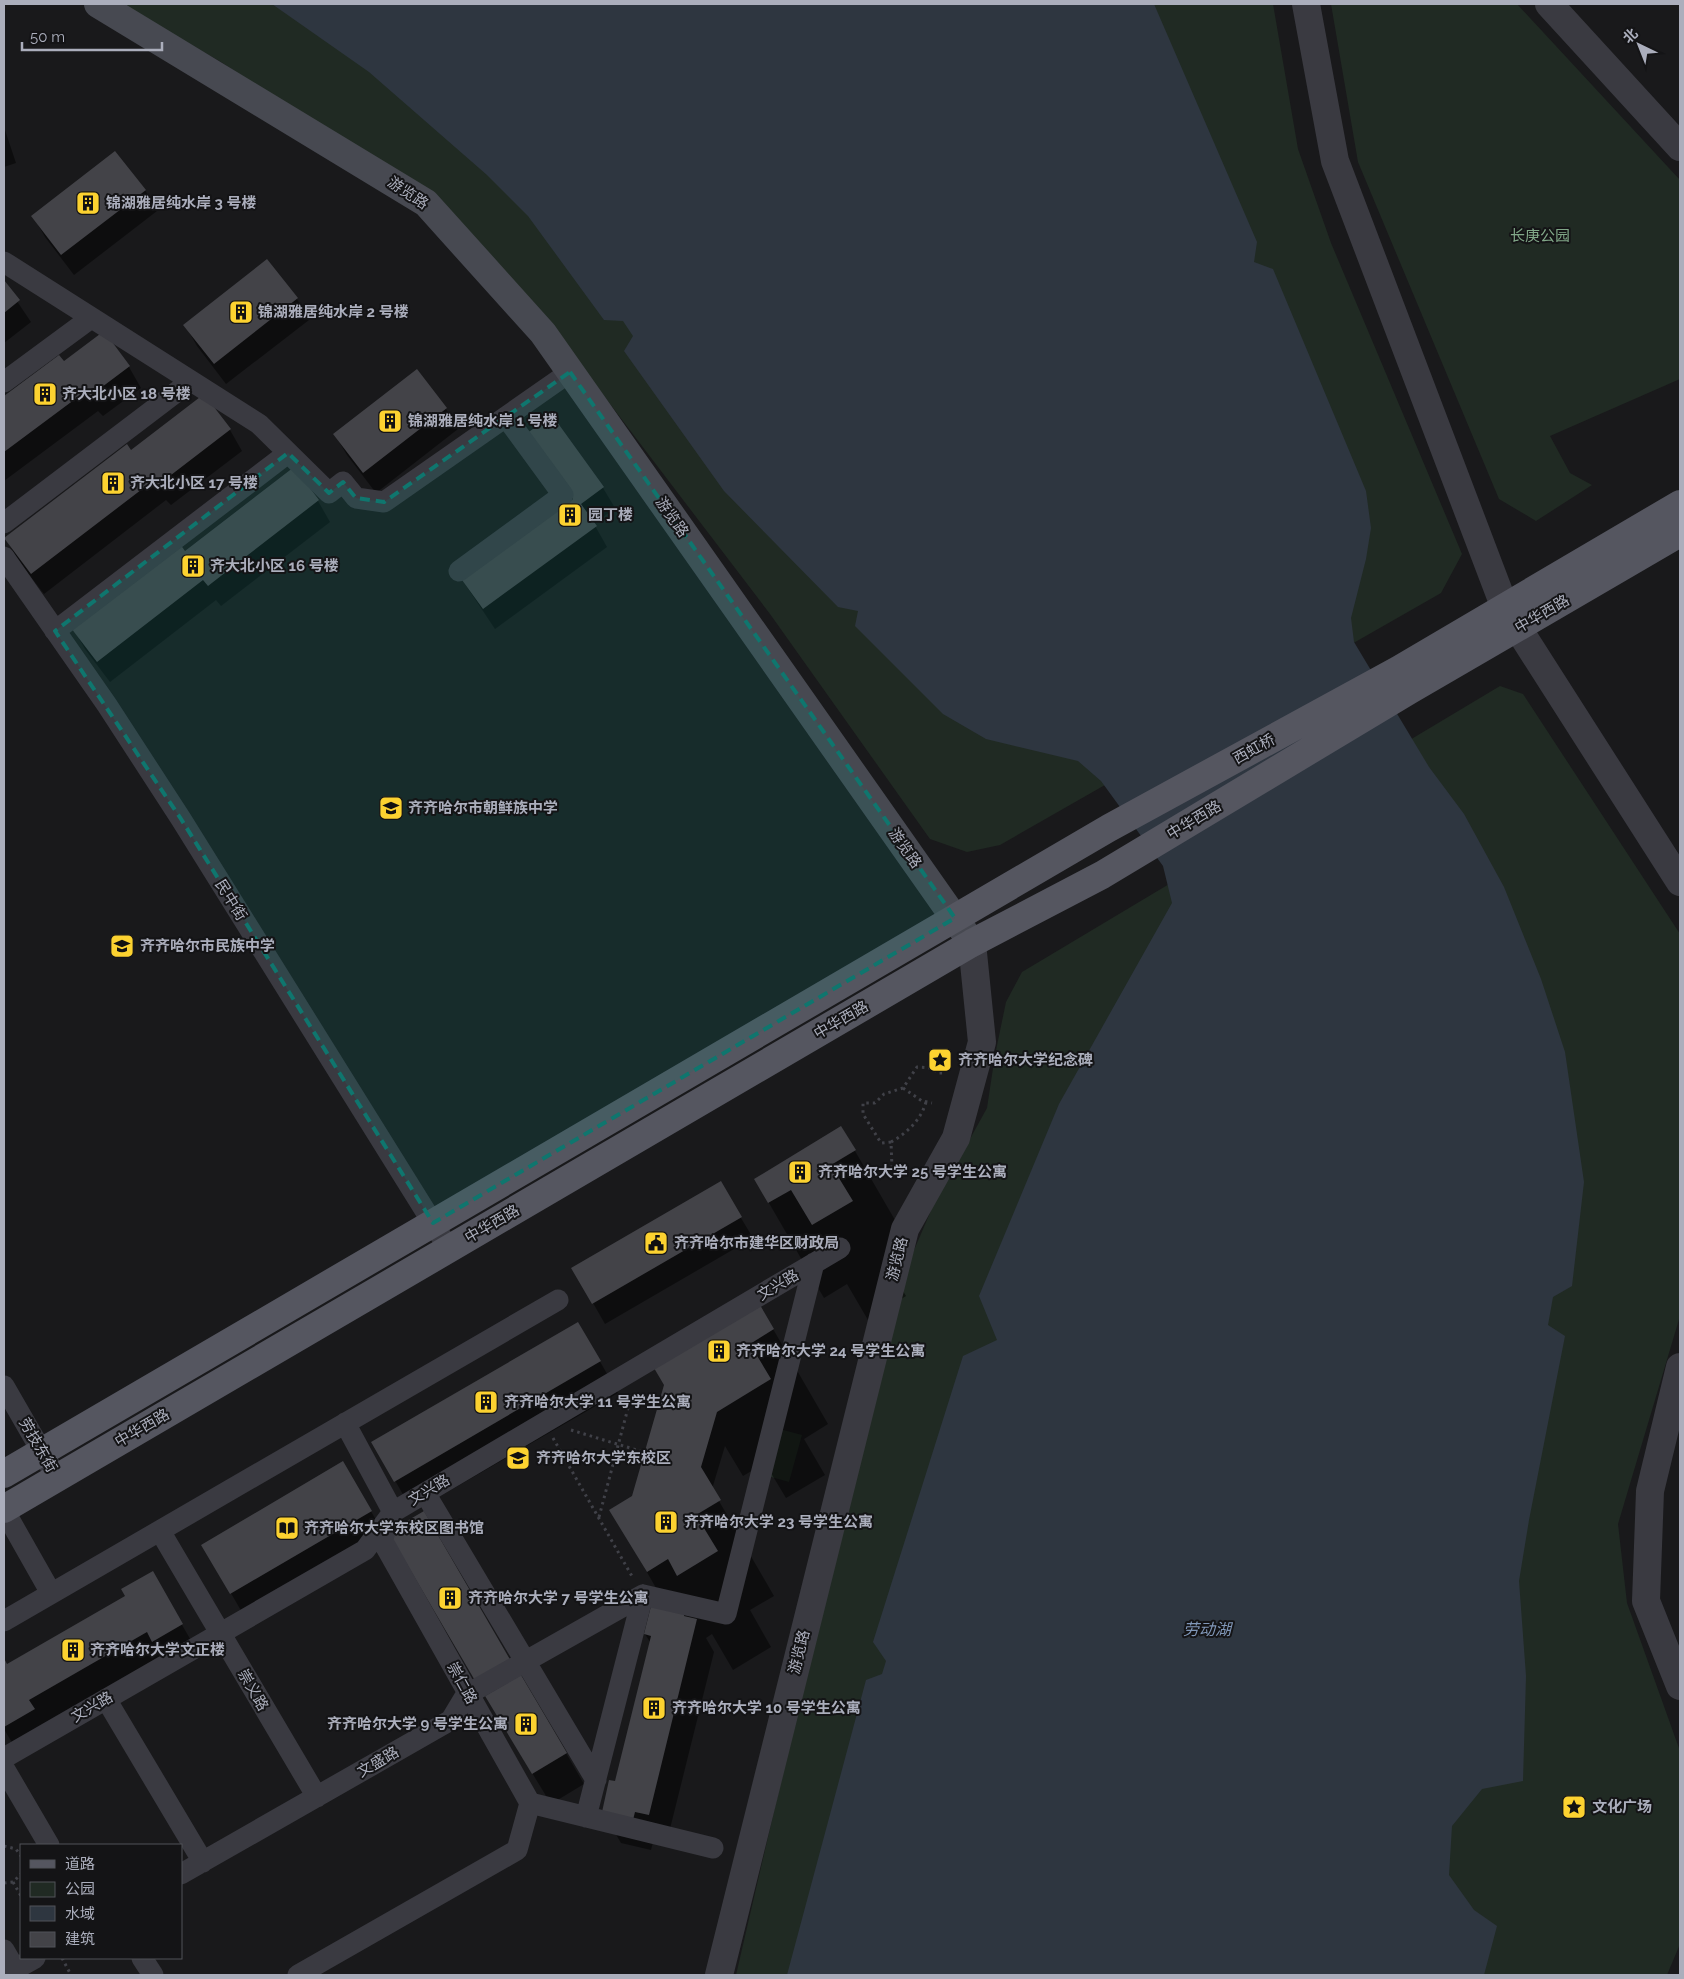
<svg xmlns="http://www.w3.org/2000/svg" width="1684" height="1979" viewBox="0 0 1684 1979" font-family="Raleway,'Noto Sans SC',sans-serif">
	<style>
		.green { fill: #202a23 }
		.water { fill: #2e3640 }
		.shadow { fill: #0007 }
		.building { fill: #434348 }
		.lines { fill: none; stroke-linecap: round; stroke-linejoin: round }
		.path { stroke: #404148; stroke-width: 3; stroke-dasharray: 2.5 4; stroke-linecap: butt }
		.minor { stroke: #3a3a41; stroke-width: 21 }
		.tertiary { stroke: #3a3a41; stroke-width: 28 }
		.secondary { stroke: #474951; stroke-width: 28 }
		.primary { stroke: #555660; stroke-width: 28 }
		.marked { fill: #0f766e; fill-opacity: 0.2; stroke: #0f766e; stroke-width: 4; stroke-dasharray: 10 6; stroke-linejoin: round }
		.labels { text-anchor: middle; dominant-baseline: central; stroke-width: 4; stroke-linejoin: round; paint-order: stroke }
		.street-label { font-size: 15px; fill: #abaebc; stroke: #141416 }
		.poi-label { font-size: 15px; font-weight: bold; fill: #abaebc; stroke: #141416; text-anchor: start }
		.park-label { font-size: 15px; fill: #81a788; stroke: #141416 }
		.water-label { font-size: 16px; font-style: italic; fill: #8097b8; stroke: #141416 }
	</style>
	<rect width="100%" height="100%" fill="#19191b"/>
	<path class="green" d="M115 4H1273L1298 149 1331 243 1462 554 1441 593 1000 845 967 852 930 839 770 614 559 337 433 201 221 62 128 8Z
		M1331 4H1517L1680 180V379L1550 436 1570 473 1592 485 1536 521 1499 499 1358 162Z
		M1500 686 1523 694 1680 934V1316L1618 1524 1627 1603 1680 1751V1944L1667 1975H736L872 1389 905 1271 933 1206 987 1108 995 1055 1006 1002 1022 972Z
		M776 1428 802 1435 789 1482 764 1475Z"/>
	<path class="water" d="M272 4H1154L1257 242 1254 262 1273 269 1366 491 1371 528 1366 559 1351 618 1354 642 1429 767 1464 814 1504 887 1541 979 1565 1052 1584 1182 1572 1286 1553 1297 1548 1325 1565 1336 1529 1520 1519 1581 1526 1676 1523 1781 1482 1789 1452 1826 1449 1875 1474 1910 1497 1926 1484 1975H787L866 1680 882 1674 886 1661 873 1642 963 1356 997 1340 979 1296 1059 1104 1172 903 1163 866 1101 781 1078 761 986 739 943 714 855 626 858 611 838 607 724 491 624 351 633 336 623 321 604 320 528 216 487 175 369 72Z"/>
	<path class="shadow" d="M4 127 16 163 4 167Z
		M145 190 157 211 74 275 45 237 33 216Z
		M267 261 297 299 309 320 226 384 197 346 185 325Z
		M4 282 31 322 4 343Z
		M104 333 129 367 141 388 103 416 98 411 4 481V398L59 357 63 362Z
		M204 396 230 430 242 451 171 505 166 500 44 594 18 560 6 539 131 452Z
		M446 409 458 429 376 493 347 455 335 435Z
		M552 417 603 488 615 508 594 524 607 547 495 629 463 581 572 501Z
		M294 469 318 501 330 522 221 606 216 600 110 682 85 649 73 628 185 553Z
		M855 1151 910 1246 885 1260 906 1296 868 1320 847 1284 824 1298 755 1179Z
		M720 1183 753 1238 605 1324 573 1268Z
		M578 1323 618 1393 413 1512 373 1442Z
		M773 1329 828 1424 804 1439 825 1475 786 1498 765 1463 743 1476 725 1446 712 1489 774 1596 750 1610 771 1647 733 1670 712 1634 706 1638 714 1652 666 1845 653 1842 651 1850 621 1843 603 1812 616 1783 650 1642 645 1634 667 1607 633 1548V1497L665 1385Z
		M343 1463 383 1532 243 1614 203 1545Z
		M152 1573 200 1656 21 1758 4 1729V1661L6 1665 127 1597Z
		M478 1684 566 1753 584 1784 551 1804Z"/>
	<path class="building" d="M115 151 146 190 61 255 31 216Z
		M267 259 298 298 214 364 183 325Z
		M4 280 20 300 4 313Z
		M104 331 130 366 90 396 86 391 4 452V396L59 355 64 361Z
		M417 369 447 408 363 473 333 434Z
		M204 394 231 429 158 485 154 480 31 574 4 538 127 444 131 450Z
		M552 415 604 487 581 504 597 526 483 609 462 580 573 499 526 434Z
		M294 467 319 500 208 586 203 580 97 662 71 628 180 544 185 551Z
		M841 1126 856 1150 831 1165 853 1201 812 1225 791 1190 768 1203 754 1179Z
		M721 1181 742 1217 592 1304 571 1268Z
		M760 1305 774 1329 750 1344 771 1379 717 1412 701 1467 721 1500 696 1515 718 1551 677 1576 668 1559 647 1572 609 1510 632 1496 664 1385 654 1368Z
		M578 1322 601 1361 394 1482 371 1442Z
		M343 1461 372 1511 230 1594 201 1545Z
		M424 1511 512 1663 477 1684 388 1532Z
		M153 1571 183 1624 152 1642 147 1632 29 1700 35 1709 4 1727V1658L7 1664 125 1596 121 1589Z
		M652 1602 685 1610 684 1616 697 1619 649 1815 635 1812 633 1820 602 1812 609 1780 615 1781 651 1636 644 1634Z
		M521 1675 567 1753 532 1774 485 1696Z"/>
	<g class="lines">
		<path class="path" d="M903 1088 922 1101 932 1103
			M891 1142C907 1133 921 1120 926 1102
			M892 1168 891 1142 881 1143 863 1114V1103H875L884 1094 903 1088 917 1067 932 1068 938 1073H945
			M571 1430 640 1451
			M553 1438 633 1578
			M599 1517 632 1393
			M4 1846 16 1849 21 1856
			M13 1882 21 1896
			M4 1883 13 1882 21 1874
			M62 1958 71 1975"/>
		<path class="minor" d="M4 262 259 424 329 493 343 482 356 498 384 502 570 372
			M4 382 91 318
			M4 523 191 381
			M4 557 107 705 181 819 449 1249
			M459 571 563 495 506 417
			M55 631 288 453
			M4 1386 57 1478
			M345 1423 393 1512 382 1540 530 1803 713 1848
			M425 1493 596 1780
			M4 1510 51 1593
			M160 1531 317 1797
			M643 1595 726 1614 814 1263
			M4 1621 558 1300
			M106 1699 203 1862
			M4 1758 365 1550 393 1512 840 1248
			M4 1768 49 1845
			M586 1817 643 1595
			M181 1874 451 1720 466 1695 643 1595
			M4 1950 15 1969V1975
			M142 1958 153 1975
			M5 1975 35 1958
			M298 1975 517 1850 530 1803"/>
		<path class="tertiary" d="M1306 4 1335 161 1505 608 1680 882
			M1549 4 1680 147
			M1680 1367 1650 1491 1646 1601 1680 1686
			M719 1975 905 1229 956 1138 982 1042 972 943"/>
		<path class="secondary" d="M98 4 426 203 543 333 972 943"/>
		<path class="primary" d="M4 1474 1109 828 1398 670 1680 504
			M4 1509 972 943 1102 875 1410 690 1680 533"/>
	</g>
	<path class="marked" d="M570 372 955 918 433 1223 181 819 55 631 288 453 329 493 343 482 356 498 384 502Z"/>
	<defs>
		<g id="building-square" transform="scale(1.25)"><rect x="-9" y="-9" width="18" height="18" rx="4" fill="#fcd230" stroke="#141416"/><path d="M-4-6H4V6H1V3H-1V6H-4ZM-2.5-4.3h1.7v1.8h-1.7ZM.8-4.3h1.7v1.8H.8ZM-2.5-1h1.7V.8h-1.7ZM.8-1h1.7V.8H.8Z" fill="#111"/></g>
		<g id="school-square" transform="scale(1.25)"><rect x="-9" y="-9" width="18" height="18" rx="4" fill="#fcd230" stroke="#141416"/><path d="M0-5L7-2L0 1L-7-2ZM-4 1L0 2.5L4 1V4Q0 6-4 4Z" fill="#111"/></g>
		<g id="sight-square" transform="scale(1.25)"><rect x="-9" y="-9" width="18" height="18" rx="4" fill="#fcd230" stroke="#141416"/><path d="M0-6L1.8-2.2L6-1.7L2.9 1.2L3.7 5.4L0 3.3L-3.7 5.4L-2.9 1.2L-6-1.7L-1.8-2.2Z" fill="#111"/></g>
		<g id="civic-square" transform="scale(1.25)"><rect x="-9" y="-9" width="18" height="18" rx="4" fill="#fcd230" stroke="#141416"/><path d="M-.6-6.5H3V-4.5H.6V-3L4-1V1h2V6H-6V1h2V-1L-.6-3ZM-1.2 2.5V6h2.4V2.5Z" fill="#111"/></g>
		<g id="university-square" transform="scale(1.25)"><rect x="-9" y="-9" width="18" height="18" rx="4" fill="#fcd230" stroke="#141416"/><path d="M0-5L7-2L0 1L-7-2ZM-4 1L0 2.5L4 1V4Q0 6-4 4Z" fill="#111"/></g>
		<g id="library-square" transform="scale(1.25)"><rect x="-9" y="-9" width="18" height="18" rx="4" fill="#fcd230" stroke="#141416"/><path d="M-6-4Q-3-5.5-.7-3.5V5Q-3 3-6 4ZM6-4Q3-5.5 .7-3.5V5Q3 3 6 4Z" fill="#111"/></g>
	</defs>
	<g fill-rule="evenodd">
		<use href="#building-square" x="88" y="203"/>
		<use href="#building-square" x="241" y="312"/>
		<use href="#building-square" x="45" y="394"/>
		<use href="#building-square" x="390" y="421"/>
		<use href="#building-square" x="113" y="483"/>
		<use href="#building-square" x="570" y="515"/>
		<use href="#building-square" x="193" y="566"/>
		<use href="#school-square" x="391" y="808"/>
		<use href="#school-square" x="122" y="946"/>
		<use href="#sight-square" x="940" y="1060"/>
		<use href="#building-square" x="800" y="1172"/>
		<use href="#civic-square" x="656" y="1243"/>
		<use href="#building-square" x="719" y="1351"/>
		<use href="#building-square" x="486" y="1402"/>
		<use href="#university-square" x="518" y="1458"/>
		<use href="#building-square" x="666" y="1522"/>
		<use href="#library-square" x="287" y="1528"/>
		<use href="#building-square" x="450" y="1598"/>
		<use href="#building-square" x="73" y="1650"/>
		<use href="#building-square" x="654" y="1708"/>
		<use href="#building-square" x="526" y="1724"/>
		<use href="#sight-square" x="1574" y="1807"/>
	</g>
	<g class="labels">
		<g class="street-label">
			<text transform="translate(408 193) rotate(34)">游览路</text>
			<text transform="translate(672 517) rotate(55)">游览路</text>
			<text transform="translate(1542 614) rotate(-30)">中华西路</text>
			<text transform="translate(1254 749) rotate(-29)">西虹桥</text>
			<text transform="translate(1194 820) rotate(-31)">中华西路</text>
			<text transform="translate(905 848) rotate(55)">游览路</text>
			<text transform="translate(231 900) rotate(58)">民中街</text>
			<text transform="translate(841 1020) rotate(-30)">中华西路</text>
			<text transform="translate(492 1224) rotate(-30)">中华西路</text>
			<text transform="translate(897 1259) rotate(-76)">游览路</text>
			<text transform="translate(778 1285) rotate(-31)">文兴路</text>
			<text transform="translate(142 1428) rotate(-30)">中华西路</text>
			<text transform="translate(38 1445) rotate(60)">劳技东街</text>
			<text transform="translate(429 1490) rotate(-31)">文兴路</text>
			<text transform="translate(799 1652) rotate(-76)">游览路</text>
			<text transform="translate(462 1683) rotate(61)">崇仁路</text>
			<text transform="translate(253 1690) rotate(60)">崇义路</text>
			<text transform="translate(92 1707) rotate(-30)">文兴路</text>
			<text transform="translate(378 1762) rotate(-30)">文盛路</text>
		</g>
		<g class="poi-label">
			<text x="106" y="203">锦湖雅居纯水岸 3 号楼</text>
			<text x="258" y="312">锦湖雅居纯水岸 2 号楼</text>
			<text x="62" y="394">齐大北小区 18 号楼</text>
			<text x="408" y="421">锦湖雅居纯水岸 1 号楼</text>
			<text x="130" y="483">齐大北小区 17 号楼</text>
			<text x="588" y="515">园丁楼</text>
			<text x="210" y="566">齐大北小区 16 号楼</text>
			<text x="408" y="808">齐齐哈尔市朝鲜族中学</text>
			<text x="140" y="946">齐齐哈尔市民族中学</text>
			<text x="958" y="1060">齐齐哈尔大学纪念碑</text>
			<text x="818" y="1172">齐齐哈尔大学 25 号学生公寓</text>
			<text x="674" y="1243">齐齐哈尔市建华区财政局</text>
			<text x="736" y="1351">齐齐哈尔大学 24 号学生公寓</text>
			<text x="504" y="1402">齐齐哈尔大学 11 号学生公寓</text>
			<text x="536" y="1458">齐齐哈尔大学东校区</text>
			<text x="684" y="1522">齐齐哈尔大学 23 号学生公寓</text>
			<text x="304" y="1528">齐齐哈尔大学东校区图书馆</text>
			<text x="468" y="1598">齐齐哈尔大学 7 号学生公寓</text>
			<text x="90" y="1650">齐齐哈尔大学文正楼</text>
			<text x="672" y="1708">齐齐哈尔大学 10 号学生公寓</text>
			<text x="508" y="1724" text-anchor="end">齐齐哈尔大学 9 号学生公寓</text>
			<text x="1592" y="1807">文化广场</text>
		</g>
		<g class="park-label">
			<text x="1540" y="236">长庚公园</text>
		</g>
		<g class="water-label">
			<text x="1207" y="1629">劳动湖</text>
		</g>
	</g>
	<rect width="1684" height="1979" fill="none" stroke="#abaebc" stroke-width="10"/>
	<rect x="20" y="1844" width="162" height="115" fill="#141416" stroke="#505258"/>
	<rect x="30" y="1860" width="25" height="8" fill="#555660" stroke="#505258"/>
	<text x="65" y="1869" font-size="15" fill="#abaebc">道路</text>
	<rect x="30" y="1882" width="25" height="15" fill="#202a23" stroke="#505258"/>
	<text x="65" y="1894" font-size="15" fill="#abaebc">公园</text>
	<rect x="30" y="1906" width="25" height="15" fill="#2e3640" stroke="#505258"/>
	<text x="65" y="1919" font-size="15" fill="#abaebc">水域</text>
	<rect x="30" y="1932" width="25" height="15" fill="#434348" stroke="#505258"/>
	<text x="65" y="1944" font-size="15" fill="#abaebc">建筑</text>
	<g transform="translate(1639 45) rotate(317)" stroke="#141416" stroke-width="4" paint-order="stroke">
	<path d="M0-4L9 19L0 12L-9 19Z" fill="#abaebc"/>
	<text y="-8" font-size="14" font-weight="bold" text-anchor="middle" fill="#abaebc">北</text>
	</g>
	<path d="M22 42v8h140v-8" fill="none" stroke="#abaebc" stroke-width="2.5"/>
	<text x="30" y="42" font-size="15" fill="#abaebc" stroke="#141416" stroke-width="4" paint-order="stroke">50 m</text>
</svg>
